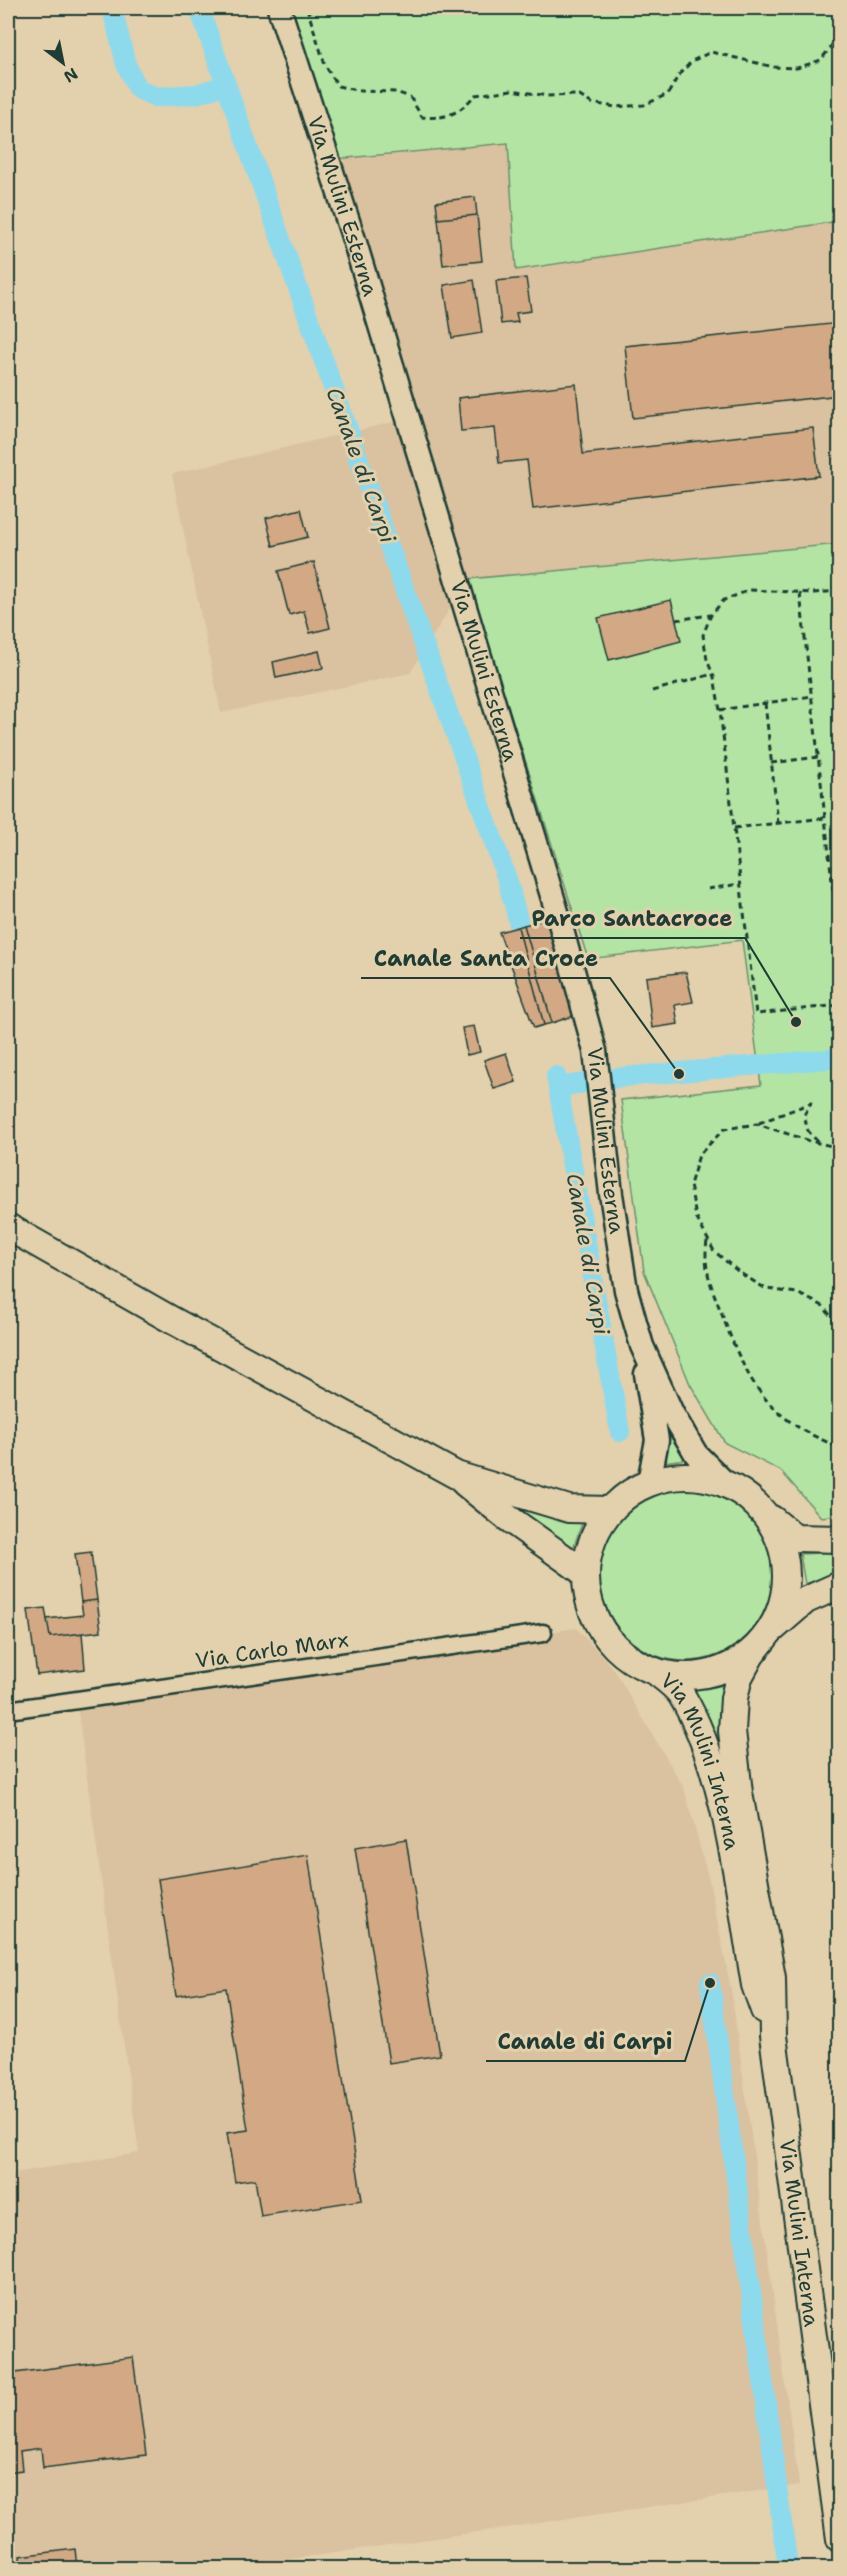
<svg xmlns="http://www.w3.org/2000/svg" width="847" height="2576" viewBox="0 0 847 2576" font-family="'Shantell Sans',sans-serif">
	<style>
		.built { fill: #dac19f }
		.green { fill: #b4e4a3; stroke: #6a906c; stroke-width: 1.5 }
		.lines { fill: none; stroke-linecap: round; stroke-linejoin: round }
		.canal { stroke: #8ddaed; stroke-width: 20 }
		.building { fill: #d2a984; stroke: #1f3d34; stroke-width: 1.5 }
		.minor-casing { stroke: #1f3d34; stroke-width: 21 }
		.secondary-casing { stroke: #1f3d34; stroke-width: 27 }
		.primary-casing { stroke: #1f3d34; stroke-width: 30 }
		.path { stroke: #1f3d34; stroke-width: 3; stroke-dasharray: 6 4.5; stroke-linecap: butt }
		.minor { stroke: #e3d0ad; stroke-width: 16 }
		.secondary { stroke: #e3d0ad; stroke-width: 22 }
		.primary { stroke: #e3d0ad; stroke-width: 26 }
		.labels { text-anchor: middle; dominant-baseline: central; stroke-width: 6; stroke-linejoin: round; paint-order: stroke }
		.street-label { font-size: 21px; fill: #1f3d34; stroke: #e3d0ad }
		.water-label { font-size: 22px; font-style: italic; fill: #24453d; stroke: #e3d0ad }
		.leader { fill: none; stroke: #1f3d34; stroke-width: 2 }
		.callout-dot { fill: #1f3d34; stroke: #e3d0ad; stroke-width: 2 }
		.callout-label { font-size: 22px; text-anchor: middle; font-weight: bold; fill: #1f3d34; stroke: #e3d0ad; stroke-width: 6; stroke-linejoin: round; paint-order: stroke }
	</style>
	<rect width="100%" height="100%" fill="#e3d0ad"/>
	<filter id="ink" filterUnits="userSpaceOnUse"><feTurbulence type="fractalNoise" baseFrequency=".0167" numOctaves="2"/><feDisplacementMap in="SourceGraphic" scale="12" xChannelSelector="R" yChannelSelector="G"/><feConvolveMatrix kernelMatrix="1 2 1 2 8 2 1 2 1" color-interpolation-filters="sRGB"/></filter>
	<g filter="url(#ink)">
		<path class="built" d="M508 143 517 270 839 221V544L468 579 410 673 221 713 172 474 415 417 336 159Z
			M576 1628 613 1668 684 1788 709 1880 731 1989 799 2485 230 2568H8V2174L139 2153 77 1705Z"/>
		<path class="green" d="M292 8H839V221L516 270 508 143 336 159Z
			M839 544V1515L821 1517 781 1471 725 1443 690 1384 644 1271 621 1100 761 1085 742 940 588 959 468 579Z
			M670 1436 686 1459 663 1462Z
			M600 1575a86 86 0 1 1 172 0a86 86 0 1 1-172 0Z
			M520 1508 554 1518 583 1521 572 1551 517 1512Z
			M839 1552V1573L805 1584 800 1554Z
			M724 1685C718 1711 722 1738 725 1764L689 1691Z"/>
		<g class="lines">
			<path class="canal" d="M112 8 126 64 138 89 156 97 196 94 226 85
				M199 8 508 882 519 924
				M556 1076 620 1432
				M558 1087 623 1077 840 1058
				M710 1983 788 2568"/>
		</g>
		<path class="building" d="M475 197 477 215 438 219 436 202Z
			M477 215 482 261 443 265 438 219Z
			M526 278 531 311 516 313 518 322 501 324 496 281Z
			M474 280 482 333 452 338 444 285Z
			M840 323V395L633 418 625 346Z
			M576 384 583 454 813 428 819 476 533 509 527 460 499 463 495 428 461 431 458 398Z
			M301 509 308 537 273 546 266 518Z
			M314 562 330 628 310 633 304 611 289 615 278 571Z
			M671 600 681 641 609 660 598 618Z
			M319 651 323 668 276 678 273 662Z
			M550 918 579 1014 552 1023 524 925Z
			M524 925 552 1023 544 1025 518 927Z
			M518 927 544 1025 534 1028 499 932Z
			M686 972 693 1002 675 1005 678 1024 652 1028 646 977Z
			M474 1026 480 1052 467 1055 462 1028Z
			M506 1053 516 1082 494 1089 484 1060Z
			M91 1552 97 1600 81 1602 75 1554Z
			M97 1600 101 1631 50 1637 47 1619 83 1615 81 1602Z
			M45 1608 50 1637 82 1633 85 1669 37 1675 28 1610Z
			M406 1839 440 2055 389 2063 355 1848Z
			M308 1855 362 2200 261 2216 255 2179 235 2182 227 2133 248 2130 226 1988 176 1996 158 1879Z
			M133 2357 146 2455 43 2468 41 2448 20 2451 22 2470 8 2472V2374Z
			M75 2549 77 2568H21L20 2556Z"/>
		<g class="lines">
			<g class="minor-casing">
				<path id="minor" d="M8 1710 543 1633"/>
			</g>
			<g class="secondary-casing">
				<g id="secondary">
					<path id="s1" d="M279 8 356 246 557 912 595 1051 611 1194 626 1290 635 1322 642 1346 672 1413 696 1454 726 1484"/>
					<path d="M646 1374 657 1440 649 1482"/>
				</g>
			</g>
			<g class="primary-casing">
				<g id="primary">
					<path d="M8 1227 170 1319 456 1475 569 1509 609 1510"/>
					<circle cx="686" cy="1576" r="100"/>
					<path d="M465 1483 508 1518 585 1573"/>
					<path d="M772 1519 795 1538 840 1539"/>
					<path id="s2" d="M840 1585 806 1600 769 1632 751 1655 739 1677 734 1698 732 1731 739 1793 772 1978 773 2036 840 2539"/>
					<path id="s3" d="M655 1671C665 1679 676 1686 682 1696 727 1771 740 1898 755 1985L764 2010"/>
				</g>
			</g>
			<path class="path" d="M307 8 325 65 338 86 360 91 396 92 410 97 422 117C448 119 458 114 475 95L512 90 547 96 578 95 591 103 615 107 644 105 668 94 678 76 692 61 711 52 774 67 797 68 821 60 832 45 840 23
				M308 11 340 8
				M840 591 814 593 750 590 724 600 711 615 703 635 707 660 714 677 720 710 756 1014 840 1005
				M800 593 840 953
				M676 620 710 615
				M652 691 713 674
				M765 703 778 823
				M720 710 812 696
				M771 763 818 757
				M734 828 825 818
				M708 889 740 884
				M759 1123 811 1103 804 1115 808 1131 819 1143
				M840 1148 810 1141 757 1124 724 1129 699 1155 690 1185 696 1217 714 1251 740 1273 766 1289 797 1293 823 1306 840 1328
				M707 1241C703 1268 711 1286 721 1312 747 1381 766 1420 840 1447"/>
			<use href="#minor" class="minor"/>
			<use href="#secondary" class="secondary"/>
			<use href="#primary" class="primary"/>
		</g>
	</g>
	<g class="labels">
		<g class="street-label">
			<text stroke="none"><textPath href="#s1" startOffset="208">Via Mulini Esterna</textPath></text>
			<text stroke="none"><textPath href="#s1" startOffset="694">Via Mulini Esterna</textPath></text>
			<text stroke="none"><textPath href="#s1" startOffset="1180">Via Mulini Esterna</textPath></text>
			<text transform="translate(272 1650) rotate(-8)">Via Carlo Marx</text>
			<text stroke="none"><textPath href="#s3" startOffset="105">Via Mulini Interna</textPath></text>
			<text stroke="none"><textPath href="#s2" startOffset="702">Via Mulini Interna</textPath></text>
		</g>
		<g class="water-label">
			<text transform="translate(361 465) rotate(70)">Canale di Carpi</text>
			<text transform="translate(588 1254) rotate(80)">Canale di Carpi</text>
		</g>
	</g>
	<path class="leader" d="M796 1022L745 938H520M679 1074L610 978H361M710 1983L685 2061H486"/>
	<g class="callout-dot">
		<circle cx="796" cy="1022" r="6"/>
		<circle cx="679" cy="1074" r="6"/>
		<circle cx="710" cy="1983" r="6"/>
	</g>
	<g class="callout-label">
		<text x="632" y="926">Parco Santacroce</text>
		<text x="486" y="966">Canale Santa Croce</text>
		<text x="585" y="2049">Canale di Carpi</text>
	</g>
	<rect width="847" height="2576" fill="none" stroke="#e3d0ad" stroke-width="30"/>
	<rect x="15" y="15" width="817" height="2546" fill="none" stroke="#1f3d34" stroke-width="2" filter="url(#ink)"/>
	<g transform="translate(63 63) rotate(148)" stroke="#e3d0ad" stroke-width="4.5" paint-order="stroke">
	<path d="M0-4.5L10 22L0 15L-10 22Z" fill="#1f3d34"/>
	<text y="-9" font-size="16" font-weight="bold" text-anchor="middle" fill="#1f3d34">N</text>
	</g>
</svg>
